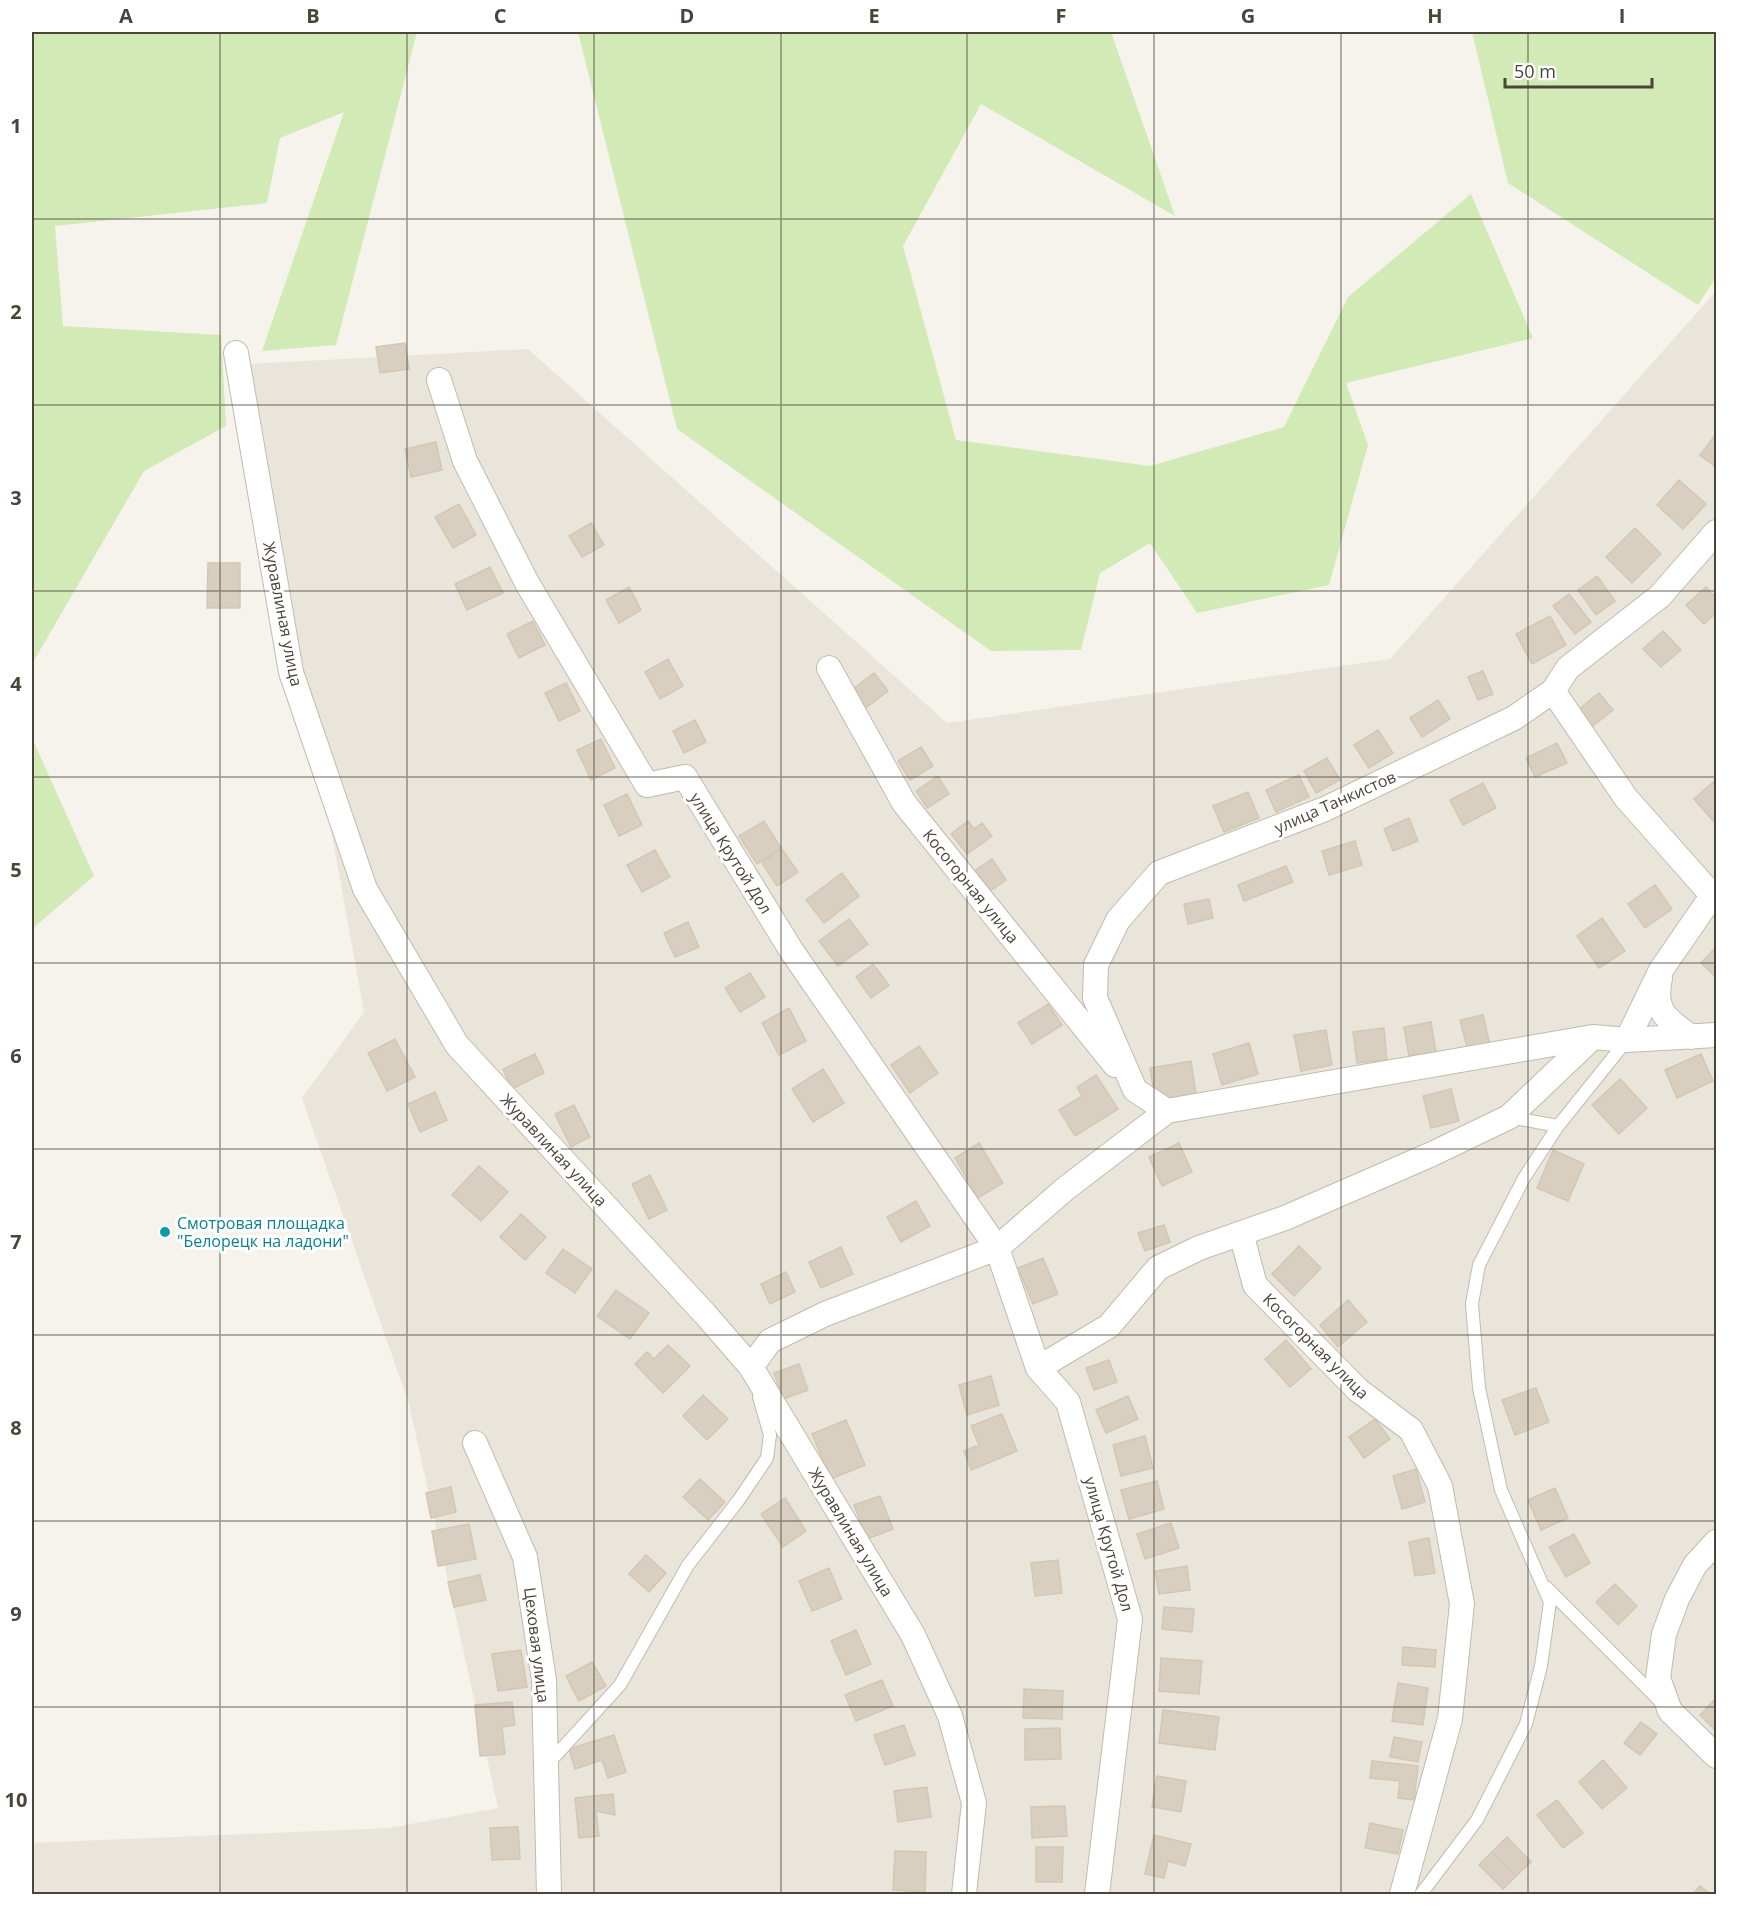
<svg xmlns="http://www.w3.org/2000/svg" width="1748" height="1926" viewBox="0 0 1748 1926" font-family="'Open Sans',sans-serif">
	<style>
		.residential { fill: #eae5da }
		.green { fill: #d2eab5 }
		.building { fill: #d8cfc1; stroke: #d3c7b4; stroke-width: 1.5 }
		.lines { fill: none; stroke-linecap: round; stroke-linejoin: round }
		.service-casing { stroke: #c2bbae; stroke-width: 14 }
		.minor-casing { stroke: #c2bbae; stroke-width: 26 }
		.service { stroke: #fff; stroke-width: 12 }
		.minor { stroke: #fff; stroke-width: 24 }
		.grid { fill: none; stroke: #4b4439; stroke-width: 1.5; stroke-opacity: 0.55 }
		.culture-dot { fill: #0f9aa8; stroke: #fff; stroke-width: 2 }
		.labels { text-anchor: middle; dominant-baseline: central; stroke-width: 6; stroke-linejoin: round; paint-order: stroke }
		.street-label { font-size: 16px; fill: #4b4439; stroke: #fff }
		.culture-label { font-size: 16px; fill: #0d838f; stroke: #fff; text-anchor: start }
		.neatline { fill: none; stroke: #4b4439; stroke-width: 2 }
		.grid-label { font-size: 20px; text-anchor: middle; font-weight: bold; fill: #4b4439 }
	</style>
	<rect width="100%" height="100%" fill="#f6f3ec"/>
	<path class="residential" d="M1716 291V1894H32V1843L389 1828 498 1808 409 1404 302 1098 364 1012 247 364 528 349 947 723 1390 659Z"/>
	<path class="green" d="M32 32H417L336 345 262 351 344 112 280 138 267 203 55 226 63 326 221 335 226 426 144 471 32 664Z
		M578 32H1111L1175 216 981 104 903 246 956 440 1150 466 1284 427 1348 297 1471 194 1533 338 1346 383 1368 445 1329 585 1197 613 1150 543 1100 573 1081 650 991 651 677 429Z
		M1472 32H1716V277L1698 305 1508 183Z
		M32 738 94 876 32 929Z"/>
	<path class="building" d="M405 343 409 369 380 373 376 347Z
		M1716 434V467L1700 455Z
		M436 442 442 470 411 477 405 449Z
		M1679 480 1706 504 1683 529 1657 505Z
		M459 504 476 535 453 548 435 517Z
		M591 523 604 545 582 557 569 536Z
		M1635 528 1661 554 1632 583 1606 557Z
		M208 563H240V608H207Z
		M490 567 503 593 467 610 455 584Z
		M1597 576 1615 601 1596 615 1578 590Z
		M629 587 641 610 619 623 606 600Z
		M1706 587 1716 598V613L1704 624 1686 605Z
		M1569 594 1591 622 1575 634 1553 606Z
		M1550 616 1566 645 1532 664 1516 634Z
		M533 621 545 645 519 658 507 634Z
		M1663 631 1681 650 1661 667 1643 649Z
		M668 659 683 686 660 699 645 672Z
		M1483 671 1493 694 1478 700 1468 677Z
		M874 673 888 691 863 710 849 692Z
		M566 683 580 711 559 721 545 693Z
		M1599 693 1613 710 1588 730 1574 713Z
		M1438 700 1450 719 1422 737 1410 718Z
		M695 720 706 742 684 753 673 731Z
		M1378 730 1393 753 1369 768 1354 745Z
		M601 739 615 768 591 780 577 750Z
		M1557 743 1567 763 1535 777 1526 758Z
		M921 747 933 766 910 780 898 761Z
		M1327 758 1340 780 1316 793 1304 771Z
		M1299 775 1309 797 1276 812 1266 790Z
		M938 776 949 794 927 808 916 791Z
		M1713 782 1716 786V824L1694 799Z
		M1483 783 1496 808 1463 825 1450 800Z
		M1248 792 1259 818 1224 832 1213 806Z
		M627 794 642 825 619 836 604 805Z
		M1409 818 1418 841 1393 851 1384 829Z
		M764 821 781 848 757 864 739 836Z
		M968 821 974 829 982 823 992 836 967 854 951 834Z
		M1355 841 1362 865 1329 875 1322 851Z
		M781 848 798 872 777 886 762 863Z
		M655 850 670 877 642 892 627 865Z
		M992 859 1006 880 987 893 973 872Z
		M1286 866 1293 882 1244 901 1238 885Z
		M842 873 859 896 824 923 806 900Z
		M1655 885 1672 909 1645 928 1628 904Z
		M1209 899 1213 918 1188 924 1184 904Z
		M1602 918 1625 951 1599 968 1577 936Z
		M849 919 868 944 838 966 819 941Z
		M688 922 699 947 675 957 664 933Z
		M1716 947V977L1701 963Z
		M873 964 889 985 871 998 856 977Z
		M750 973 765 997 740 1012 725 988Z
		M1048 1004 1062 1025 1032 1044 1018 1023Z
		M789 1008 806 1041 779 1055 762 1023Z
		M1483 1015 1490 1045 1468 1051 1460 1020Z
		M1431 1022 1436 1052 1409 1056 1404 1027Z
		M1384 1028 1387 1060 1357 1063 1353 1032Z
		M1326 1030 1332 1065 1301 1071 1294 1035Z
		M395 1039 415 1077 387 1091 368 1053Z
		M1249 1043 1258 1074 1222 1085 1213 1054Z
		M919 1046 938 1073 910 1093 891 1065Z
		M535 1054 544 1073 512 1089 503 1069Z
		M1701 1054 1713 1081 1677 1098 1665 1070Z
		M1191 1061 1196 1094 1155 1100 1150 1068Z
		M823 1069 844 1103 813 1122 792 1089Z
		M1096 1075 1118 1109 1075 1136 1059 1110 1082 1096 1077 1087Z
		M1620 1079 1647 1108 1619 1134 1592 1105Z
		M1451 1089 1459 1121 1431 1128 1423 1096Z
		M435 1092 447 1120 420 1132 408 1104Z
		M574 1105 590 1137 571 1147 555 1114Z
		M979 1143 1003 1183 978 1198 955 1158Z
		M1179 1143 1192 1172 1162 1186 1149 1157Z
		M1553 1150 1584 1164 1568 1201 1537 1188Z
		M479 1166 508 1192 481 1221 452 1195Z
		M650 1175 667 1210 649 1219 632 1184Z
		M916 1201 930 1226 901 1242 887 1217Z
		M521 1214 546 1237 525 1260 500 1237Z
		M1164 1225 1170 1242 1145 1251 1138 1233Z
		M1299 1246 1321 1268 1294 1296 1272 1274Z
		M841 1247 853 1274 821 1288 809 1262Z
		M563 1249 592 1269 575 1293 546 1273Z
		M1043 1258 1058 1294 1033 1304 1018 1268Z
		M786 1272 795 1292 770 1304 761 1284Z
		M616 1290 649 1313 630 1339 597 1316Z
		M1348 1300 1367 1322 1338 1347 1320 1325Z
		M1286 1340 1311 1369 1290 1387 1265 1359Z
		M668 1345 690 1366 663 1393 635 1364 647 1352 654 1359Z
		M1109 1360 1117 1382 1094 1390 1086 1368Z
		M799 1364 808 1390 783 1399 774 1373Z
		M991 1376 999 1405 967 1415 959 1385Z
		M1536 1388 1549 1422 1515 1435 1502 1400Z
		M703 1395 728 1419 707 1440 683 1416Z
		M1128 1396 1138 1419 1106 1433 1096 1410Z
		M1002 1414 1017 1451 971 1470 964 1451 979 1445 971 1426Z
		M1375 1419 1390 1439 1364 1458 1349 1437Z
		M846 1420 865 1465 831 1479 812 1434Z
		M1145 1436 1153 1468 1121 1476 1113 1445Z
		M1416 1469 1425 1502 1402 1509 1393 1476Z
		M700 1479 725 1502 708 1520 683 1497Z
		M1157 1481 1164 1509 1129 1519 1121 1490Z
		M451 1487 456 1512 431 1518 426 1493Z
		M1555 1488 1568 1518 1541 1530 1528 1500Z
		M880 1496 893 1529 867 1539 854 1505Z
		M785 1498 806 1531 783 1547 761 1514Z
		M1171 1523 1179 1548 1145 1559 1137 1534Z
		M469 1524 476 1559 438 1566 432 1531Z
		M1574 1534 1590 1563 1566 1577 1549 1547Z
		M1429 1538 1435 1573 1415 1576 1409 1542Z
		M646 1555 666 1573 649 1592 629 1574Z
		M1058 1560 1062 1593 1035 1596 1031 1563Z
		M1187 1566 1190 1590 1159 1594 1155 1571Z
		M829 1568 842 1599 812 1611 799 1581Z
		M480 1575 486 1600 454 1607 448 1582Z
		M1615 1584 1637 1606 1618 1625 1596 1602Z
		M1164 1607 1194 1609 1192 1632 1162 1629Z
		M856 1630 871 1664 846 1675 831 1641Z
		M1403 1647 1436 1650 1435 1667 1402 1665Z
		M521 1650 527 1687 498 1691 492 1654Z
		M1161 1658 1202 1661 1199 1694 1159 1691Z
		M592 1662 606 1686 579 1701 566 1676Z
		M882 1680 893 1706 856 1721 845 1695Z
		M1398 1683 1428 1688 1423 1725 1392 1721Z
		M1024 1689 1063 1691 1062 1719 1023 1718Z
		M1716 1698V1731L1700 1715Z
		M512 1702 515 1725 502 1727 505 1754 480 1756 475 1705Z
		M1163 1710 1219 1717 1215 1750 1159 1743Z
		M1641 1722 1657 1734 1640 1755 1624 1743Z
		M904 1725 915 1755 885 1765 874 1735Z
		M1060 1728 1061 1759 1025 1760V1729Z
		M614 1735 626 1772 608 1778 602 1760 575 1769 569 1749Z
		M1394 1737 1422 1742 1418 1762 1390 1757Z
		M1603 1760 1627 1788 1602 1809 1579 1782Z
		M1372 1761 1418 1766 1414 1800 1398 1798 1400 1781 1370 1778Z
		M1157 1776 1186 1781 1181 1812 1152 1807Z
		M927 1787 931 1817 898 1822 894 1791Z
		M613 1794 615 1815 596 1811 599 1836 579 1838 575 1798Z
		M1557 1800 1583 1833 1563 1848 1537 1815Z
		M1065 1806 1067 1836 1032 1838 1031 1807Z
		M1370 1823 1403 1830 1398 1854 1365 1848Z
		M518 1827 520 1859 492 1860 490 1828Z
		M1154 1835 1191 1844 1185 1866 1168 1861 1164 1878 1145 1874Z
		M1507 1837 1531 1862 1516 1876 1492 1852Z
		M1036 1847H1063L1062 1882H1036Z
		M895 1851 926 1852 925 1892 893 1890Z
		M1492 1852 1516 1876 1503 1889 1479 1865Z
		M1700 1886 1711 1894H1693Z"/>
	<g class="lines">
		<g class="service-casing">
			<path id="service" d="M1509 1117 1558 1126 1627 1040
				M1546 1587 1661 1702
				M547 1765 620 1685 688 1565 738 1501 767 1458 770 1435 759 1397
				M1421 1894 1477 1820 1526 1724 1541 1666 1550 1602 1501 1490 1479 1388 1472 1304 1479 1265 1524 1178 1558 1126"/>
		</g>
		<g class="minor-casing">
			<path id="minor" d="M236 353 291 672 365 889 457 1045 705 1314 751 1367 913 1635 950 1716 974 1803 964 1894
				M439 380 465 461 527 583 647 785 685 777 791 950 997 1248 1038 1368 1068 1402 1130 1619 1097 1894
				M829 668 904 803 1115 1065
				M1553 691 1626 798 1712 895
				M1660 978C1653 1011 1666 1019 1691 1037
				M1627 1040 1661 970 1716 890
				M1167 1111 1135 1090 1095 998 1096 965 1118 920 1159 873 1325 809 1514 718 1553 691 1568 668 1660 596 1716 532
				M1241 1233 1255 1285 1358 1390 1411 1430 1440 1486 1462 1604 1450 1719 1402 1894
				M751 1367 770 1341 825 1314 997 1248 1065 1189 1167 1111 1593 1037 1627 1040 1716 1035
				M1038 1368 1109 1326 1158 1268 1199 1248 1285 1218 1432 1154 1509 1117 1593 1037
				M475 1443 525 1557 544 1680 549 1894
				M1716 1542 1695 1565 1677 1599 1664 1634 1658 1678 1670 1711 1716 1756"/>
		</g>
		<use href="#service" class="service"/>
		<use href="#minor" class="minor"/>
	</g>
	<path class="grid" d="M220 32V1894M407 32V1894M594 32V1894M781 32V1894M967 32V1894M1154 32V1894M1341 32V1894M1528 32V1894M32 219H1716M32 405H1716M32 591H1716M32 777H1716M32 963H1716M32 1149H1716M32 1335H1716M32 1521H1716M32 1707H1716"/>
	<circle class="culture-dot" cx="165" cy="1232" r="6"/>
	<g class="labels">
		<g class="street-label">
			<text transform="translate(283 614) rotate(79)">Журавлиная улица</text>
			<text transform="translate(1335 802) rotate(-24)">улица Танкистов</text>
			<text transform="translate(731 853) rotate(58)">улица Крутой Дол</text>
			<text transform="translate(971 886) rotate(51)">Косогорная улица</text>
			<text transform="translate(554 1150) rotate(47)">Журавлиная улица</text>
			<text transform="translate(1316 1346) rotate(45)">Косогорная улица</text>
			<text transform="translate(851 1532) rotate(59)">Журавлиная улица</text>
			<text transform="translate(1109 1544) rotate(74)">улица Крутой Дол</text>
			<text transform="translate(537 1645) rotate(83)">Цеховая улица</text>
		</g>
		<g class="culture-label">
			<text x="177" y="1223">Смотровая площадка<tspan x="177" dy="18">"Белорецк на ладони"</tspan></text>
		</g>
	</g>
	<rect width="1748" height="1926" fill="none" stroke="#ffffff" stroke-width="66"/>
	<path d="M1505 78v9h147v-9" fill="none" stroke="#4b4439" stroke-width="3"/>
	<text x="1514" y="78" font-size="18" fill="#4b4439" stroke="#ffffff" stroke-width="4.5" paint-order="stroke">50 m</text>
	<rect x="33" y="33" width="1682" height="1860" class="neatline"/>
	<g class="grid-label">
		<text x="126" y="23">A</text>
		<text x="313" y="23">B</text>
		<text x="500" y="23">C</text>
		<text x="687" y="23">D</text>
		<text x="874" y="23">E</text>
		<text x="1061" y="23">F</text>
		<text x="1248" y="23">G</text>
		<text x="1435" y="23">H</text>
		<text x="1622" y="23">I</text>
		<text x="16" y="133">1</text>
		<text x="16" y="319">2</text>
		<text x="16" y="505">3</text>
		<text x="16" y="691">4</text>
		<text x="16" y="877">5</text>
		<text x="16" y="1063">6</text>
		<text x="16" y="1249">7</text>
		<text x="16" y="1435">8</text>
		<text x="16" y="1621">9</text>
		<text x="16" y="1807">10</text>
	</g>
</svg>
